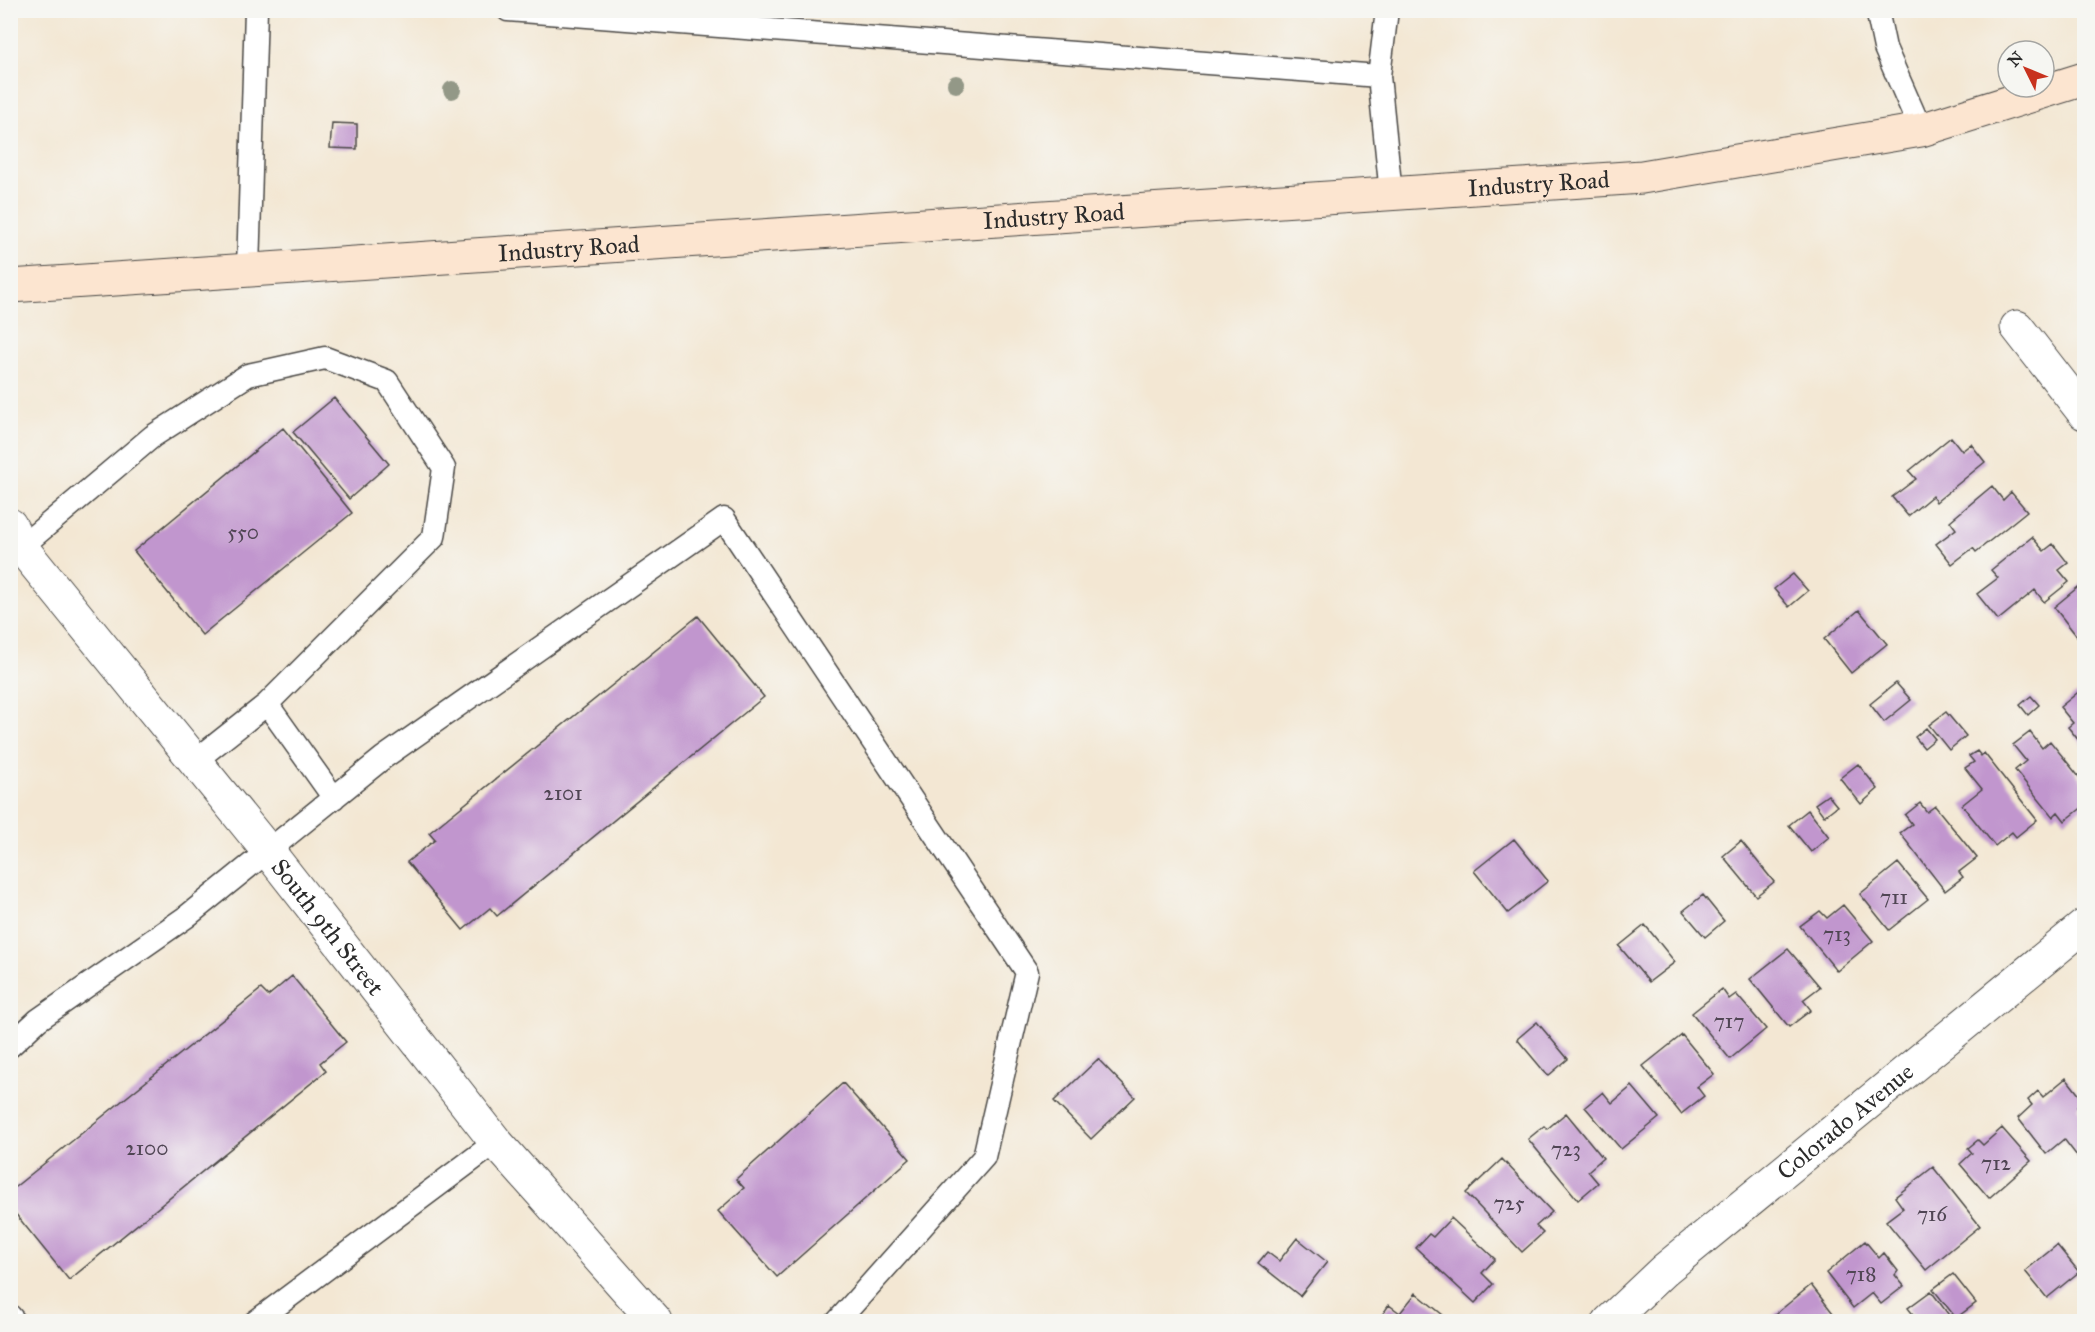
<svg xmlns="http://www.w3.org/2000/svg" width="2095" height="1332" viewBox="0 0 2095 1332" font-family="'IM FELL Great Primer',serif">
	<style>
		.building { fill: #c196ce }
		.lines { fill: none; stroke-linecap: round; stroke-linejoin: round }
		.lane-casing { stroke: #494744; stroke-width: 25 }
		.street-casing { stroke: #494744; stroke-width: 35 }
		.secondary-casing { stroke: #494744; stroke-width: 35 }
		.lane { stroke: #fff; stroke-width: 22 }
		.street { stroke: #fff; stroke-width: 33 }
		.secondary { stroke: #fce5d0; stroke-width: 33 }
		.tree { fill: #939887 }
		.labels { text-anchor: middle; dominant-baseline: central; stroke-width: 5; stroke-linejoin: round; paint-order: stroke }
		.number-label { font-size: 21px; fill: #504654 }
		.street-label { font-size: 24px; fill: #2b2b2b; stroke: #f6f6f2 }
	</style>
	<rect width="100%" height="100%" fill="#f6f6f2"/>
	<filter id="ink" filterUnits="userSpaceOnUse"><feTurbulence type="fractalNoise" baseFrequency=".0167" numOctaves="2"/><feDisplacementMap in="SourceGraphic" scale="12" xChannelSelector="R" yChannelSelector="G"/><feConvolveMatrix kernelMatrix="1 2 1 2 8 2 1 2 1" color-interpolation-filters="sRGB"/></filter>
	<filter id="wash" filterUnits="userSpaceOnUse"><feTurbulence type="fractalNoise" baseFrequency=".008" numOctaves="4" result="noise"/><feDisplacementMap in="SourceGraphic" scale="24" xChannelSelector="R" yChannelSelector="G"/><feGaussianBlur stdDeviation="1.35" result="paint"/><feColorMatrix in="noise" values="0 0 0 0 0 0 0 0 0 0 0 0 0 0 0 0 0 1.4 0 .05"/><feComposite in="paint" operator="in"/></filter>
	<g filter="url(#wash)">
		<rect width="100%" height="100%" fill="#f3e7d3"/>
		<g id="blocks">
			<path class="building" d="M332 123 357 124V149L330 148Z
				M334 398 389 464 349 499 293 432Z
				M283 428 352 513 202 635 134 551Z
				M1951 437 1962 451 1971 444 1985 462 1936 502 1932 496 1908 516 1892 497 1916 479 1909 471Z
				M1992 486 2003 500 2011 492 2027 511 1976 552 1973 548 1952 564 1936 544 1956 529 1950 521Z
				M2032 537 2044 551 2053 544 2068 563 2059 570 2069 582 2044 602 2035 590 1998 620 1977 594 1998 578 1991 570Z
				M1793 574 1808 591 1789 607 1774 589Z
				M2083 583 2084 642 2083 644 2054 607Z
				M1859 610 1887 644 1851 673 1824 639Z
				M698 616 764 697 497 916 490 908 463 930 407 862 435 840 429 833Z
				M1896 683 1911 700 1884 722 1870 704Z
				M2082 689 2084 692V747L2068 727 2073 723 2060 707Z
				M2031 696 2039 705 2028 715 2020 705Z
				M1946 712 1966 736 1949 750 1929 725Z
				M1926 728 1935 739 1924 748 1915 737Z
				M2030 732 2042 748 2050 741 2084 783V806L2065 821 2058 812 2053 817 2015 770 2026 761 2013 745Z
				M1977 751 1981 756 1984 753 2037 820 2016 837 2012 832 1995 846 1962 805 1982 789 1965 768 1974 762 1969 756Z
				M1858 764 1878 789 1861 804 1840 778Z
				M1828 795 1837 806 1824 816 1815 804Z
				M1920 803 1927 812 1935 806 1977 858 1959 872 1963 877 1945 891 1900 833 1912 824 1905 815Z
				M1808 810 1829 837 1811 852 1789 825Z
				M1514 839 1548 881 1508 913 1474 871Z
				M1741 841 1774 882 1756 896 1723 856Z
				M1898 863 1928 899 1889 930 1860 894Z
				M1703 895 1724 921 1705 937 1683 911Z
				M1843 905 1873 941 1837 971 1800 926 1820 911 1827 918Z
				M1645 925 1675 962 1649 982 1619 946Z
				M1788 949 1820 987 1803 1000 1811 1010 1789 1027 1750 979Z
				M292 976 346 1042 320 1063 326 1071 69 1280 10 1207V1191L261 989 268 996Z
				M1722 989 1729 999 1736 994 1766 1029 1730 1059 1692 1013Z
				M1537 1022 1568 1059 1548 1076 1517 1039Z
				M1682 1035 1714 1074 1697 1087 1704 1096 1681 1114 1643 1066Z
				M1098 1059 1135 1097 1091 1139 1054 1101Z
				M2066 1078 2084 1101 2077 1107 2084 1117V1165L2064 1139 2046 1154 2018 1118 2032 1105 2028 1100 2038 1091 2043 1097Z
				M843 1083 910 1159 777 1277 718 1211 744 1188 736 1179Z
				M1632 1086 1659 1118 1621 1149 1585 1107 1603 1092 1612 1103Z
				M1566 1113 1603 1158 1588 1171 1598 1183 1578 1200 1528 1139 1544 1126 1547 1129Z
				M2002 1128 2031 1161 1989 1198 1960 1164 1972 1153 1968 1148 1978 1140 1983 1145Z
				M1502 1159 1552 1212 1536 1226 1543 1233 1522 1252 1466 1193Z
				M1933 1167 1980 1226 1926 1270 1886 1221 1903 1208 1895 1197Z
				M1451 1218 1495 1259 1482 1273 1493 1284 1475 1303 1416 1248 1429 1234 1433 1237Z
				M1297 1238 1327 1262 1300 1296 1258 1263 1267 1252 1279 1261Z
				M1865 1241 1879 1258 1884 1253 1898 1271 1895 1275 1904 1286 1881 1304 1872 1293 1853 1308 1826 1273Z
				M2057 1245 2079 1272 2047 1298 2025 1271Z
				M1953 1274 1976 1303 1956 1318 1933 1289Z
				M1811 1285 1840 1322H1766Z
				M1931 1291 1954 1322H1919L1908 1308Z
				M1416 1293 1449 1320 1448 1322H1377L1389 1305 1400 1313Z"/>
		</g>
	</g>
	<g filter="url(#ink)">
		<use href="#blocks" fill-opacity="0" stroke="#494744" stroke-width="1.5"/>
		<g class="lines">
			<g class="lane-casing">
				<path id="lane" d="M508 10 1379 76 1391 194
					M1877 10 1885 48 1921 130
					M1379 76 1387 10
					M248 269 256 10
					M21 547 153 436 248 375 325 358 387 381 444 468 434 537 267 704 334 798
					M195 761 267 704
					M10 1046 38 1020 186 917 383 758 724 519 1027 972 984 1157 837 1322
					M10 1316 15 1322
					M255 1322 496 1142"/>
			</g>
			<g class="street-casing">
				<g id="street">
					<path d="M2017 327 2084 413"/>
					<path id="s1" d="M10 525 21 547 268 851 496 1142 656 1322"/>
					<path id="s2" d="M1609 1322 1664 1270 2084 926"/>
				</g>
			</g>
			<g class="secondary-casing">
				<g id="secondary">
					<path id="s3" d="M10 286 1642 177 1921 130 2084 79"/>
				</g>
			</g>
			<use href="#lane" class="lane"/>
			<use href="#street" class="street"/>
			<use href="#secondary" class="secondary"/>
		</g>
		<g class="tree">
			<circle cx="956" cy="84" r="9"/>
			<circle cx="452" cy="90" r="9"/>
		</g>
	</g>
	<g class="labels">
		<g class="number-label">
			<text x="243" y="532">550</text>
			<text x="563" y="793">2101</text>
			<text x="1894" y="897">711</text>
			<text x="1837" y="934">713</text>
			<text x="1729" y="1021">717</text>
			<text x="147" y="1148">2100</text>
			<text x="1566" y="1149">723</text>
			<text x="1996" y="1163">712</text>
			<text x="1509" y="1203">725</text>
			<text x="1932" y="1214">716</text>
			<text x="1861" y="1274">718</text>
		</g>
		<g class="street-label">
			<text stroke="none"><textPath href="#s3" startOffset="1532">Industry Road</textPath></text>
			<text stroke="none"><textPath href="#s3" startOffset="1046">Industry Road</textPath></text>
			<text stroke="none"><textPath href="#s3" startOffset="560">Industry Road</textPath></text>
			<text stroke="none"><textPath href="#s1" startOffset="513">South 9th Street</textPath></text>
			<text stroke="none"><textPath href="#s2" startOffset="310">Colorado Avenue</textPath></text>
		</g>
	</g>
	<rect width="2095" height="1332" fill="none" stroke="#f6f6f2" stroke-width="36"/>
	<g transform="translate(2026 69) rotate(313)"><circle r="28" fill="#f6f6f2" stroke="#a5a5a2" stroke-width="1.5"/>
	<path d="M0-4.5L10 22L0 15L-10 22Z" fill="#c8321e"/>
	<text y="-9" font-size="16" font-weight="bold" text-anchor="middle" fill="#2b2b2b">N</text>
	</g>
</svg>
